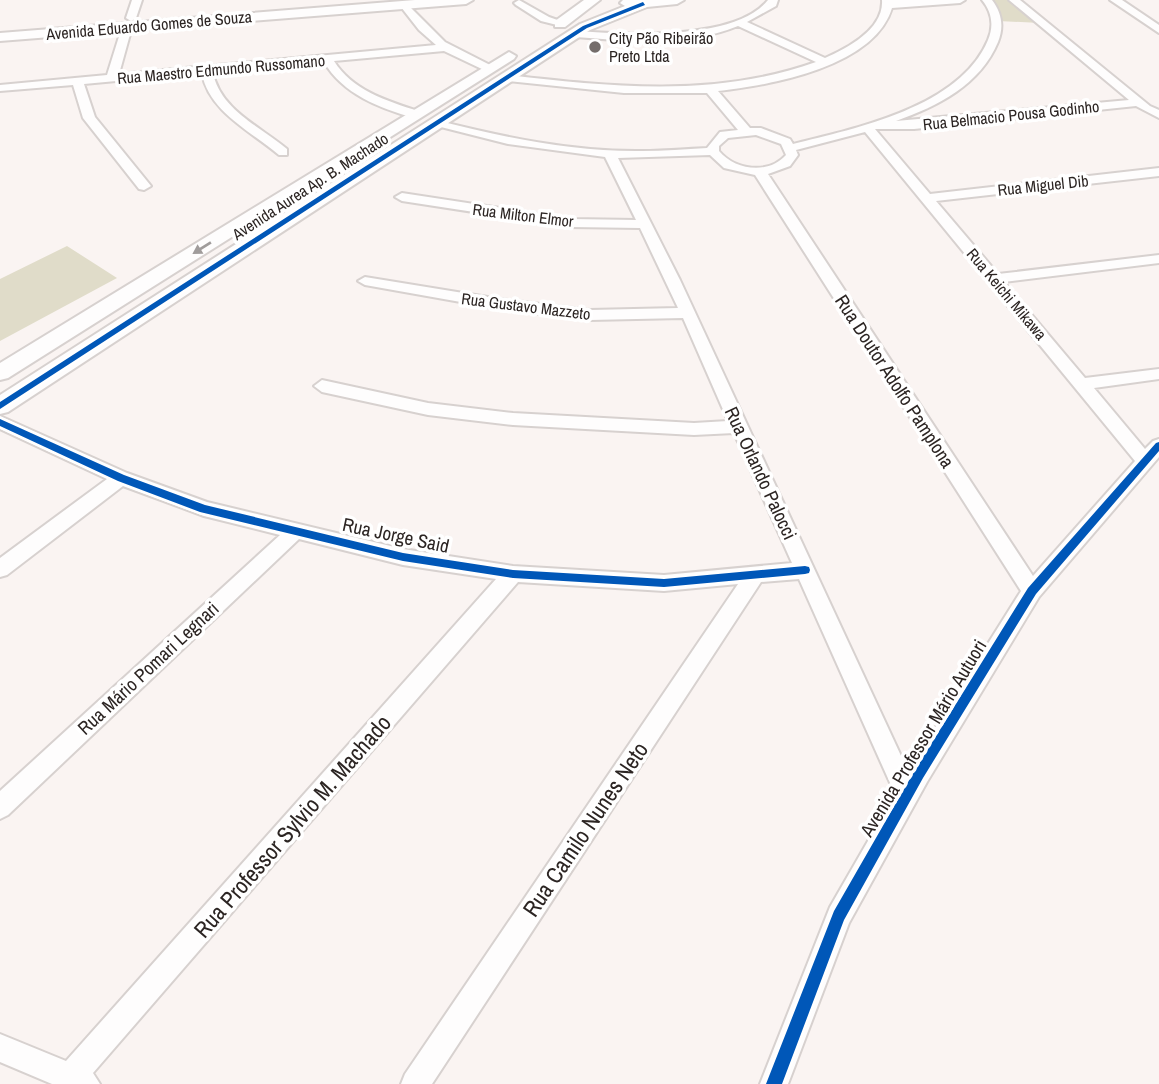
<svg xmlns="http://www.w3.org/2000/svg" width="1159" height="1084" viewBox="0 0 1159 1084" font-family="'Archivo Narrow',sans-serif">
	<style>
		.green { fill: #e0dcc9 }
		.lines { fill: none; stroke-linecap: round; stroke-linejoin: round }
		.street-casing { stroke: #d7d1cf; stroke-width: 4 }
		.secondary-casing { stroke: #d7d1cf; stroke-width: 4 }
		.street { fill: #fefdfd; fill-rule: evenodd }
		.secondary { fill: #fefdfd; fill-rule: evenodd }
		.cycleway-casing { stroke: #fff; stroke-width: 5 }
		.cycleway { fill: #0057b8; fill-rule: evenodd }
		.oneway { fill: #a09c9b }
		.poi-dot { fill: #746d6b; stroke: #fff; stroke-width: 2.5 }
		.labels { text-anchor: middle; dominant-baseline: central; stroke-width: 7; stroke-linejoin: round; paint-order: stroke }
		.far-street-label { font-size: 16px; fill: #2c2523; stroke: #fff }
		.far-poi-label { font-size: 16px; fill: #2c2523; stroke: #fff; text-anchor: start }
		.street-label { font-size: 19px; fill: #2c2523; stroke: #fff }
		.near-street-label { font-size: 23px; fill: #2c2523; stroke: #fff }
	</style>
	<rect width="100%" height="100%" fill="#faf4f2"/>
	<path class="green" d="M988 0H1013L1040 23 998 21Z
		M67 246 117 278 0 341V279Z"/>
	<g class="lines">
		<g class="street-casing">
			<path id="street" d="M132 0H142L136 18 131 21 126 18Z
				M519 0 549 17 566 23 561 26 541 21 516 5 514 3Z
				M768 0H778L776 6 747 22 825 58C848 48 884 29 882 0H965L960 3 892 8C874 67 771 85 718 91L750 128H761L790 139 793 144C857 128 960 107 988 40 994 26 992 12 982 0H992C1002 13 1004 27 998 42 980 85 938 106 896 121L1129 100 1009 0H1020L1150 106 1159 110V118L1136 106 914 129H875L930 194 1159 168V176L936 201 998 274 1159 255V263L1004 282 1085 378 1159 369V379L1094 388 1145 449 1153 441 1159 439V457L1039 597 927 782 849 923 788 1084H760L830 907 895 794 799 579 761 582 432 1084H401L405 1074 738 584 664 591 518 582 93 1073 100 1084H52L0 1062V1034L66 1061 496 579 403 565 299 539 8 815 0 819V791L280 535 204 516 123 486 7 575 0 577V558L107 479 0 429V416L127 473 207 502 403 549 513 566 664 575 792 563 734 433 694 435 513 425 428 415 322 392 314 386 322 380 428 403 513 413 694 423 728 421 683 318 590 320 500 309 365 285 358 281 365 277 500 299 590 310 678 308 640 228 571 227 402 201 395 197 402 193 571 219 636 220 605 157 508 144 429 124 435 120C503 137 572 152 642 151 664 151 685 149 707 148L720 132 738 130 707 93H624L507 81 501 78 507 75C611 87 715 98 816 62L738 26C687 47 629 41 575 37L570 34 575 31C623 34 735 42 768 0ZM865 132 1135 461 1033 576 768 174 790 166 798 155 796 150ZM756 135 781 144 786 155C768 175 735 170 719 151V146L728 138ZM710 155 724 168 755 175 1021 591 908 771 680 280 618 158Z
				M1110 0H1122L1159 25V33Z
				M405 2 445 42 492 66V70H484L444 51 334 61C352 90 387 101 418 111L420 114 414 118C379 108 343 94 324 62L213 72C219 109 261 127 287 149V155H279C252 132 208 111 202 73L84 84 95 117 151 186 144 190 139 189 83 118 73 85 0 91V85L107 75 122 27 127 24 132 27 119 74 436 45 419 30 401 7 400 5Z"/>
		</g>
		<g class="secondary-casing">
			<path id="secondary" d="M415 0H473L466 4 0 41V33Z
				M584 0H600L565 27H555V21Z
				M623 0H684L677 4 647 7 590 30 8 412 0 414V395L580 24 625 6 620 3Z
				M509 52 516 56 514 59 8 378 0 380V363Z"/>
		</g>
		<use href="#street" class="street"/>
		<use href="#secondary" class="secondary"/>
		<g class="cycleway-casing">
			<path id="cycleway" d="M643 2 645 5 587 28 0 409V402L583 26Z
				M0 419 124 475 205 505 403 553 513 570 664 579 805 566 809 567 810 570 809 573 805 574 664 587 513 578 403 561 200 512 118 481 0 426Z
				M1159 442V451L1036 594 923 778 844 920 782 1084H766L834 911 915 770 1028 588 1156 443Z"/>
		</g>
		<use href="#cycleway" class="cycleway"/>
	</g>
	<defs><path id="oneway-solid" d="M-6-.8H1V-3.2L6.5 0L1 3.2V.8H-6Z" transform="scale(1.75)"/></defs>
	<use class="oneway" href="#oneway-solid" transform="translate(202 248) rotate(148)"/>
	<circle class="poi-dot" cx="595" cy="47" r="7"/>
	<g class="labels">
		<g class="far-street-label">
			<text transform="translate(149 25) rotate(-5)">Avenida Eduardo Gomes de Souza</text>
			<text transform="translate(221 69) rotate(-5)">Rua Maestro Edmundo Russomano</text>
			<text transform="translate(1011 115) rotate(-6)">Rua Belmacio Pousa Godinho</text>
			<text transform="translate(1043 185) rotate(-6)">Rua Miguel Dib</text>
			<text transform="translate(310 186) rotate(-33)">Avenida Aurea Ap. B. Machado</text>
			<text transform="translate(523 215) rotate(7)">Rua Milton Elmor</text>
			<text transform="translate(1007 294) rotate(50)">Rua Keichi Mikawa</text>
			<text transform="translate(526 306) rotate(7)">Rua Gustavo Mazzeto</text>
		</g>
		<g class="far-poi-label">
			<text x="609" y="38">City Pão Ribeirão<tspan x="609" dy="18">Preto Ltda</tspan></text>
		</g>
		<g class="street-label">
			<text transform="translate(895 381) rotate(57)">Rua Doutor Adolfo Pamplona</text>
			<text transform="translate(761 473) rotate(65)">Rua Orlando Palocci</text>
			<text transform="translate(396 535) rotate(12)">Rua Jorge Said</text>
			<text transform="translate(148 668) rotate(-43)">Rua Mário Pomari Legnari</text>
			<text transform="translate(923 738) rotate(-59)">Avenida Professor Mário Autuori</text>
		</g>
		<g class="near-street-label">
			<text transform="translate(292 826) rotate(-49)">Rua Professor Sylvio M. Machado</text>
			<text transform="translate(585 829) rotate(-56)">Rua Camilo Nunes Neto</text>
		</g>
	</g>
</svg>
